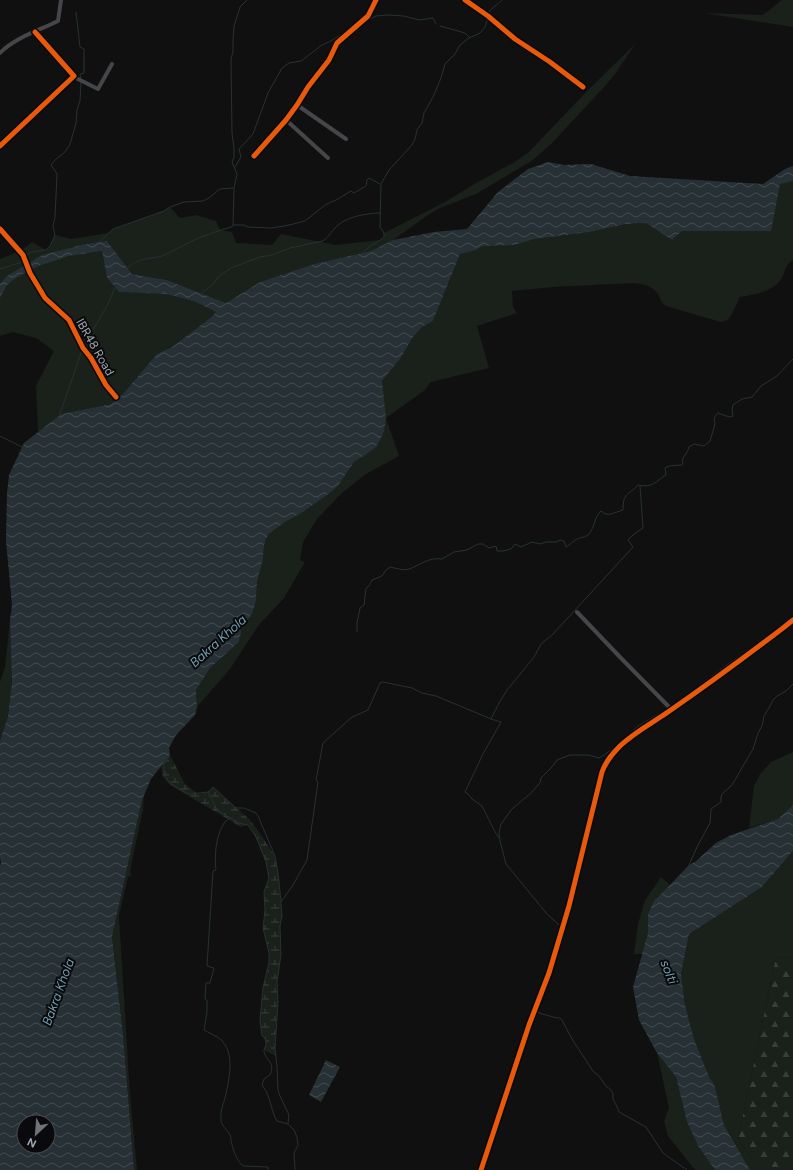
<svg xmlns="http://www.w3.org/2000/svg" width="793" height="1170" viewBox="0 0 793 1170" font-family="Figtree,sans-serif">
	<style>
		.grass { fill: #1a201a }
		.forest { fill: url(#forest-firs) }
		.wetland { fill: url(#wetland-marsh) }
		.water { fill: url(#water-waves); fill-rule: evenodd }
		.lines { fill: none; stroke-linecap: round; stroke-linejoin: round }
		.stream { stroke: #273135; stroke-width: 1 }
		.street { stroke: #444649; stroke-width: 4 }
		.cycleway-casing { stroke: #0a0a0c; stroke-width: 8 }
		.cycleway { stroke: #e8590c; stroke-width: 5 }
		.labels { text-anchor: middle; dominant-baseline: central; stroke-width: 4; stroke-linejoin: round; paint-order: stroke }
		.street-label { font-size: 12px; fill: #a0a8b2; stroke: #0a0a0c }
		.water-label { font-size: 13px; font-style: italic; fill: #759caf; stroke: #0a0a0c }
	</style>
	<defs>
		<pattern id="forest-firs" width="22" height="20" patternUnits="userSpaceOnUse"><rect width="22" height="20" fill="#1a201a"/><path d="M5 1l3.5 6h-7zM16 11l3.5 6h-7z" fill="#383e39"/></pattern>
		<pattern id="wetland-marsh" width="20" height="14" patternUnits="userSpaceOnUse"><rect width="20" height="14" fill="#1a201a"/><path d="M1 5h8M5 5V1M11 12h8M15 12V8" fill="none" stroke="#383e39"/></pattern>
		<pattern id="water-waves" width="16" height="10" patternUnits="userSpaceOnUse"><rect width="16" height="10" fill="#273135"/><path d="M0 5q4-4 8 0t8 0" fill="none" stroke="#434c50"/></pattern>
	</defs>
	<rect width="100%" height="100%" fill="#101010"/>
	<path class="grass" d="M782 0H793V27L704 13 763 15Z
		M636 43 615 74 606 85 552 143 533 160 476 194 440 208 428 215 393 240 371 251 314 264 260 282 226 303 167 280 132 274 107 241 98 242 53 252 27 263 23 267 7 276 0 283V259L20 251 32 242 46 250 50 246 55 235 71 239 108 233 113 229 164 211 170 207 180 218 196 215 216 221 220 230 232 232 236 243 272 245 281 234 336 245 380 240 384 237V233L445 202 476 183 513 163 530 151 587 91Z
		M793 181V260C791 262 789 263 788 264 784 270 784 277 779 282 770 292 754 295 740 297L732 314 728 320 721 322 669 307C659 303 662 300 657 293 651 285 643 284 634 283L553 287 512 291 513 307 517 313 477 326 489 368 431 382 425 390 386 418 399 456 366 474 342 493 317 519 303 542 300 560 305 562 284 598 258 626 230 669 197 707 196 690 210 668 239 642 242 627 252 614 256 601 257 582 263 559 264 546 266 539 269 534 285 522 303 512 330 493 338 486 354 462 376 447 382 381 400 359 413 337 422 327 433 321 460 254 476 250 483 246 514 245 535 239 590 232 626 224 646 223 672 240 682 231H770L780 183Z
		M102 251 107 278 119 292 166 294 196 302 216 312 210 318 172 347 157 354 121 396 111 404 61 414 38 432 36 386 54 351 36 338 13 332 0 336V298L7 285 16 278 28 270 43 263 69 256Z
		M10 620C12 661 16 703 0 741V682L5 667Z
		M793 752V805L778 819 749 828 754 786 760 774 771 762Z
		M144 795 143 810 130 871 131 876 128 877 119 916 130 1095 137 1170H134L123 1034 112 937 142 800Z
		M793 851V957L776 958 738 1139 759 1170H750L724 1125 716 1091 714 1085 710 1079 694 1039 685 1005 681 974 689 934 762 887Z
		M661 877 670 885 659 896 648 913V933L643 954H634L638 924 645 900Z
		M657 1053 676 1077 687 1122 698 1146 715 1170H695L668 1136 664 1121 669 1108Z"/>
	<path class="forest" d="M793 957V1170H759L738 1139 776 958Z"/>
	<path class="wetland" d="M170 755 185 784 198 794 208 792 213 787 250 820 259 832 275 856 278 873 282 916 280 927 281 955 277 982 278 1002 275 1048 276 1056 264 1050 266 1044 265 1038 262 1036 260 1021 263 987 269 963V953L263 928 265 911 264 892 269 878 266 862 256 837 248 825 241 827 170 785 163 777 161 767Z"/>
	<path class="water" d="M548 162 564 165 591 164 630 176 763 184 785 169 793 166V181L780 184 771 231H682L672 240 646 223 626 224 590 232 535 239 514 245 483 246 476 250 460 254 433 321 422 327 413 337 400 359 382 381 386 418 384 431 380 440 376 447 368 453 354 462 338 486 330 493 303 512 285 522 269 534 266 539 264 546 263 559 257 582 256 601 252 614 242 627 239 642 210 668 196 690 197 707 195 715 176 735 169 748 170 755 151 779 142 800 112 937 123 1034 134 1170H0V866L1 864 0 857V741L8 716 12 682 10 620 12 605 6 541 7 493 9 475 24 443 61 414 111 404 121 396 157 354 172 347 210 318 216 312 196 302 166 294 119 292 107 278 102 251 69 256 38 266 16 278 7 285 0 298V283L7 276 40 256 53 252 82 245 98 242 107 241 132 274 167 280 226 303 260 282 314 264 371 251 393 240 434 232 467 229 498 192 528 169ZM24 1122H48V1146H24Z
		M793 805V851L762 887 689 934 681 974 685 1005 694 1039 710 1079 714 1084 716 1091 724 1125 750 1170H715L698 1146 687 1122 676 1077 657 1053 639 1020 633 987 648 933V914L654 901 670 885 689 865 695 862 716 843 731 835 778 819Z
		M326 1060 340 1067 321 1102 309 1095Z"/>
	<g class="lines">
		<path class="stream" d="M76 12 80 47 84 49V73L80 74 81 79
			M488 14C490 8 498 5 502 0
			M363 23 376 16 389 15 404 16 419 20 433 18 436 24
			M440 26 465 33 469 37
			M235 167 241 157 239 149 253 134 268 93 282 68 289 63 301 61 322 45 331 41 344 33
			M233 225H244L248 227 271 228 285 226 305 221 325 205 338 199 351 191 354 193 366 186 367 180 369 178 380 184
			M99 242 113 229 164 211 170 207 184 202 203 201 209 198 220 189 233 188
			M26 255 32 252 46 250 50 246 55 235 53 226 55 217 57 174 51 165 55 160 64 153 69 146 71 141 76 123 77 110 80 101 81 82
			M361 255C366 247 377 243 384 237V233L380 227 381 184 389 170 412 145 415 139 417 130 422 123 424 113 433 97 441 78 445 64 455 54 460 45 469 38 480 33 485 27 488 17
			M0 269 22 262
			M127 269C139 256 151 260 165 255 173 251 182 246 190 242 203 236 217 231 231 227L233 226 234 188 237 174 232 162 234 157V148L232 133 231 59 233 51V41L234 26 240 7 247 0
			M201 294 213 284 219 276 231 268 260 257 272 255 290 248 323 241C329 237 332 230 338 225 347 217 367 213 380 213
			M84 345 107 306 115 288
			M59 417 82 350
			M0 436 22 447
			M357 632V623L360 608 364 605 366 588 369 586 372 580 382 576 386 570 390 567C396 568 403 571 409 569 421 565 428 557 442 559L454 552 467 550 478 544H483L489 548 496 546 497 551H503L511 549 515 544 521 547 532 542 540 544 546 542H556L561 540 564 541 566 547C570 545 573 541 577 539 581 537 585 538 589 534 595 527 594 517 601 511 608 518 615 512 623 510 623 492 628 496 638 485 653 488 655 482 666 475L665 468 669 466 682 465 683 462 682 460 688 450 689 447 694 444 704 446 710 441 715 424 714 419 716 415 718 413 729 417 733 416 732 410 733 405 742 399 752 397 761 386 777 376 793 359
			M671 706 691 693 720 670 784 624 793 616
			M666 716 687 702 754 654 793 623
			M169 756 164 764V775L171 784 186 793 191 794 208 792 217 810 238 823 248 825 256 837 266 862 269 878 264 892 265 911 263 928 269 953V963L263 987 260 1021 262 1036 265 1038C265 1040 266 1042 266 1044 266 1046 264 1048 264 1051 265 1060 276 1062 270 1075L264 1079 262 1085C271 1096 270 1109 277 1121L288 1124 294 1130 297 1137 298 1145 294 1153 295 1170
			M614 756 633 738
			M208 792 213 787 236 808H244L256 813 258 816 275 856 278 873 281 901
			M230 818C227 820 224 822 223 825 216 836 214 858 216 870L213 871 207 966 214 968 210 983H206L205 998 207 1001V1012L204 1030C209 1033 215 1035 220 1039 236 1052 229 1080 225 1098 223 1105 220 1112 221 1119 221 1126 227 1129 230 1135 231 1137 231 1139 231 1141 233 1150 236 1159 243 1166L268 1167V1170
			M499 838 495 832 482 806 472 799 468 794 465 792 483 754 501 722 491 719 499 703 507 690 534 657 541 644 553 634 633 547 628 540 634 534 643 528 640 486
			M689 865 698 845 710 823 711 809 721 802V797L722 794 732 785 753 749 758 733 762 726 764 716 769 708 773 700 777 696 786 691 793 684
			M567 923 574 899 607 765
			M562 926 559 925 547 914 506 864 500 841 499 833 501 824 512 809 531 793 538 785 540 783 541 778 551 768 557 760 570 755H588L599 758 604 755 617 746 638 726 669 708
			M552 971 565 927
			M543 994 538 1008V1011L539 1013 557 1018H560L562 1020 572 1039 593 1071 599 1076 606 1086 611 1090 613 1094V1099L618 1109 619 1112 646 1127 663 1153 687 1170
			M288 1123 289 1115 280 1096 278 1090 277 1066 275 1048 278 1002 277 982 281 955 280 926 282 916 281 902 293 885 307 860 318 782 316 780 323 743 352 717 368 710 380 683 383 682 412 688 422 693 436 696 491 719"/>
		<path class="street" d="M465 0 488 16 515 39 550 62 583 87
			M0 53C14 38 40 30 58 21L61 0
			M74 77 98 89 112 64
			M297 105 346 139
			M286 120 328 158
			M0 146 74 76 35 32
			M254 156 286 120 297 105 308 87 329 60 337 43 368 16 376 0
			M0 229 23 255 30 273 45 298 69 320 83 348 91 358 106 385 116 397
			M577 612 618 655 672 710
			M481 1170 529 1025 549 973 569 906 602 772C606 761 612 754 621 745 635 732 652 723 668 712 707 685 745 657 783 628L793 620"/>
		<g class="cycleway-casing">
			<path id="cycleway" d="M465 0 488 16 515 39 550 62 583 87
				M0 146 74 76 35 32
				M254 156 286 120 297 105 308 87 329 60 337 43 368 16 376 0
				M0 229 23 255 30 273 45 298 69 320 83 348 91 358 106 385 116 397
				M481 1170 529 1025 549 973 569 906 602 772C606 761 612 754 621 745 635 732 652 723 668 712 707 685 745 657 783 628L793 620"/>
		</g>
		<use href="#cycleway" class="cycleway"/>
	</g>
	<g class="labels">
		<g class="street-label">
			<text transform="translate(95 347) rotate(60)">IBR48 Road</text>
		</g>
		<g class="water-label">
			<text transform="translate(218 641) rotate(-42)">Bakra Khola</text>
			<text transform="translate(669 972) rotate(68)">solti</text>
			<text transform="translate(58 992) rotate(-70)">Bakra Khola</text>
		</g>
	</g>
	<g transform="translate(36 1134) rotate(206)"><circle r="19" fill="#0a0a0c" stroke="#46494e"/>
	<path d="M0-3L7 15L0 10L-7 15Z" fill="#6e7379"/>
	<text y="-6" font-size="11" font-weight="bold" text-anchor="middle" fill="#a0a8b2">N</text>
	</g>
</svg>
